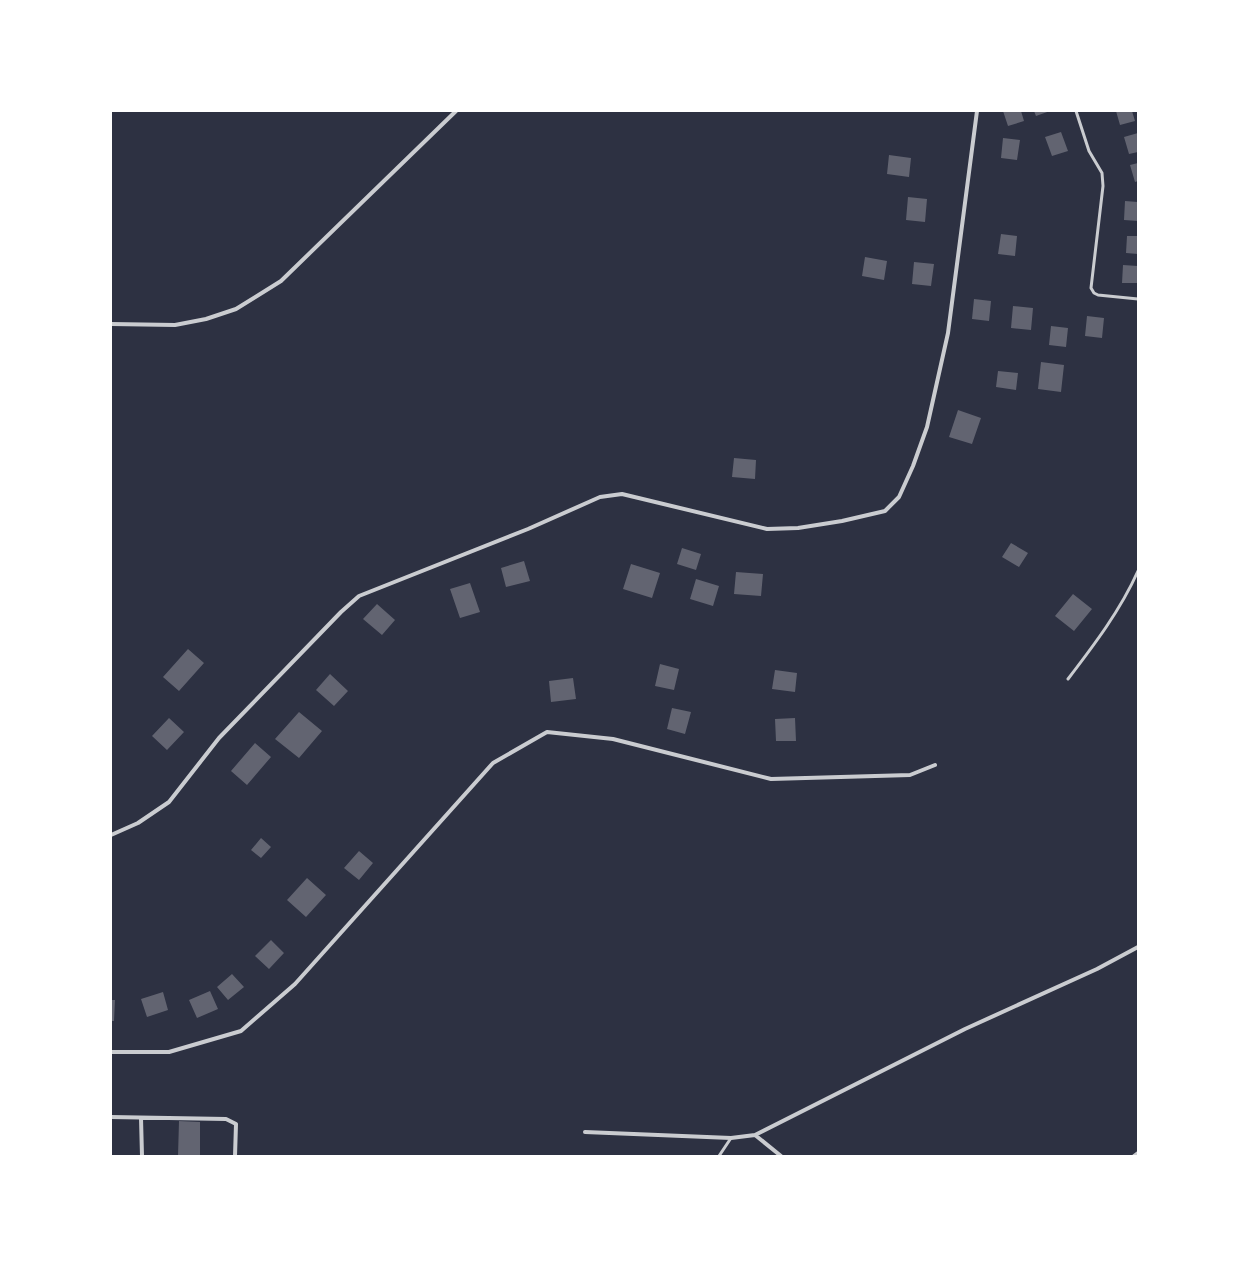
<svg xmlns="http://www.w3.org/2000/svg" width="1249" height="1267" viewBox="0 0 1249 1267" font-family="Spectral,serif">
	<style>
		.building { fill: #626471 }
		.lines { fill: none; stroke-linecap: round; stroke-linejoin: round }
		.service { stroke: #caccd0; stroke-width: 3 }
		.minor { stroke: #caccd0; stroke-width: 4 }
	</style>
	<rect width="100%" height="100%" fill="#2d3142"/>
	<path class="building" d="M1003 111H1021L1024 121 1008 126Z
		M1034 111H1050L1036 116Z
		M1116 111H1132L1135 121 1120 125Z
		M1061 132 1068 151 1052 156 1045 137Z
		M1138 133V152L1129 154 1124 137Z
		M1003 138 1020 140 1017 160 1001 158Z
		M889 155 911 158 909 177 887 174Z
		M1138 163V181L1135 182 1130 165Z
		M908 197 927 199 925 222 906 220Z
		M1125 201 1138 202V221L1124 220Z
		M1001 234 1017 236 1015 256 998 254Z
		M1127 236H1138V254L1126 253Z
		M865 257 887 261 884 280 862 276Z
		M914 262 934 264 931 286 912 284Z
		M1123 265 1138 266 1137 283H1122Z
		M974 299 991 301 989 321 972 319Z
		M1013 306 1033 308 1031 330 1011 328Z
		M1087 316 1104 318 1102 338 1085 336Z
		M1051 326 1068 328 1066 347 1049 345Z
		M1041 362 1064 365 1061 392 1038 389Z
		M998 371 1018 373 1016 390 996 387Z
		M958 410 981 418 972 444 949 437Z
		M734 458 756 460 755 479 732 477Z
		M1011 543 1028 553 1019 567 1002 557Z
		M682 548 701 554 696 570 677 564Z
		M524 561 530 581 506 587 501 568Z
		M631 564 660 573 652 598 623 589Z
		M736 572 763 574 761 596 734 594Z
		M696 579 719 586 713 606 690 599Z
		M470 583 480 612 460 618 450 589Z
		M1073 594 1092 609 1074 631 1055 616Z
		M377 604 395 620 382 635 363 619Z
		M188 649 204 663 179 691 163 677Z
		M660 664 679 669 674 690 655 686Z
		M775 670 797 673 795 692 772 689Z
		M330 674 348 691 334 706 316 690Z
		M573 678 576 699 551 702 549 681Z
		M672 708 691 712 685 734 667 729Z
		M299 712 322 731 299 758 275 739Z
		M169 718 184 732 167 750 152 736Z
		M795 718 796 741H776L775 719Z
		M255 743 271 757 247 785 231 771Z
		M261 838 271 847 261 858 251 850Z
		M359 851 373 863 359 880 344 868Z
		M307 878 326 895 306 917 287 900Z
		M271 940 284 953 269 969 255 956Z
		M232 974 244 987 228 1000 217 987Z
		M210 991 218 1009 197 1018 189 1000Z
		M163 992 168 1010 147 1017 141 999Z
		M111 1000H115L114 1021H111Z
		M179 1121 200 1122V1156H178Z"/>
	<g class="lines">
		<path class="service" d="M1076 111 1089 151 1102 173 1103 186 1091 288 1094 293 1098 295 1138 299
			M1068 679C1094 645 1120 611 1138 571
			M719 1156 731 1138"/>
		<path class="minor" d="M111 324 175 325 206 319 236 309 281 281 456 111
			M111 835 138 823 169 802 219 738 341 612 359 596 528 529 600 497 622 494 767 529 798 528 842 521 885 511 899 497 913 466 927 427 948 333 977 111
			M111 1052H169L241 1031 295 984 493 763 547 732 613 739 771 779 910 775 935 765
			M111 1117 226 1119 236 1124 235 1156
			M141 1118 142 1156
			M585 1132 731 1138 755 1135 965 1029 1097 969 1138 947
			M755 1135 781 1156
			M1134 1156 1138 1153"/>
	</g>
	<rect width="1249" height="1267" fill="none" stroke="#ffffff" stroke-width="224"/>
</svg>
